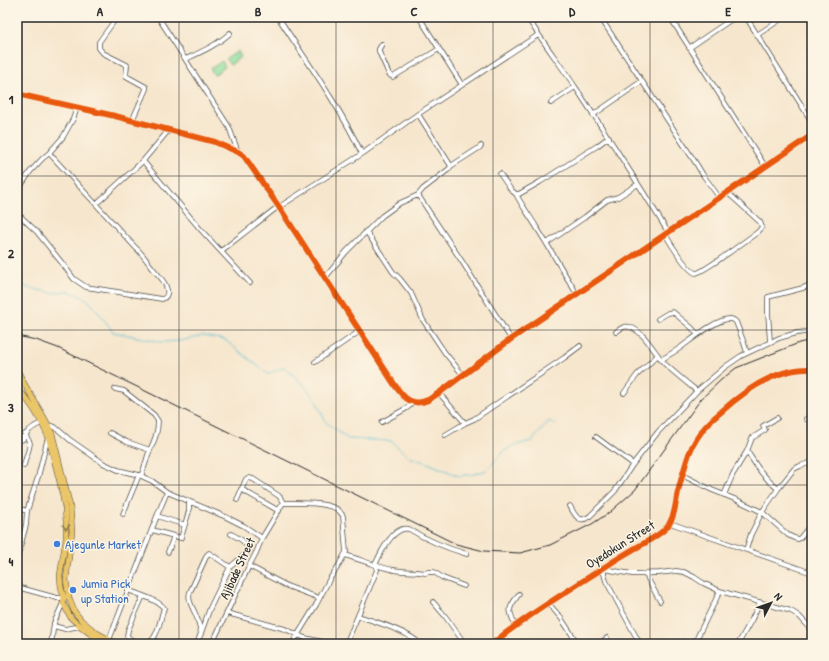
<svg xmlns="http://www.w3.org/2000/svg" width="829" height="661" viewBox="0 0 829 661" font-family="'Patrick Hand',sans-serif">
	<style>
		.green { fill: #8cdd9c; stroke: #5c8464 }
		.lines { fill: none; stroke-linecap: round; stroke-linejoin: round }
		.stream { stroke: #55bdd2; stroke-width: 1 }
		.minor-casing { stroke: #494743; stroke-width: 5.5 }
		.major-casing { stroke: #494743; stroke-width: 6 }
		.minor { stroke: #fff; stroke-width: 4 }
		.major { stroke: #ebc669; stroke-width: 5 }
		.rail { stroke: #2b2b2b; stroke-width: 1 }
		.cycleway-casing { stroke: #fcf5e5; stroke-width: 8 }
		.cycleway { stroke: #e8590c; stroke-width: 6 }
		.oneway { stroke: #8b784a }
		.grid { fill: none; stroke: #2b2b2b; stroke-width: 1; stroke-opacity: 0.55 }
		.shop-dot { fill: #3f7fe0; stroke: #fcf5e5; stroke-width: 1.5 }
		.labels { text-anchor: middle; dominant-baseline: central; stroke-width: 3; stroke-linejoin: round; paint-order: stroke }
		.shop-label { font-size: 13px; fill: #366cbe; stroke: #fcf5e5; text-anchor: start }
		.street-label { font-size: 13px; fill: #2b2b2b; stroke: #fcf5e5 }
		.neatline { fill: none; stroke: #2b2b2b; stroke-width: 1.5 }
		.grid-label { font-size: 13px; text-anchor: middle; font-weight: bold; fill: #2b2b2b }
	</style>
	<rect width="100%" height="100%" fill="#fcf5e5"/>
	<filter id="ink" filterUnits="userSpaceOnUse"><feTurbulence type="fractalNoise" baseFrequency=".025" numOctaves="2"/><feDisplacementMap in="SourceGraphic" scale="8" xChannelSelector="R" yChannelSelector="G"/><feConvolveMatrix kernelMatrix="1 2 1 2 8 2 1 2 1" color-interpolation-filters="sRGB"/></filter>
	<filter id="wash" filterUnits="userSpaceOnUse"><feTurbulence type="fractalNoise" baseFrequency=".012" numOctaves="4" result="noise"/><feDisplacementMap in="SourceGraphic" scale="16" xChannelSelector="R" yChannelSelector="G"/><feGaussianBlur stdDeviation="0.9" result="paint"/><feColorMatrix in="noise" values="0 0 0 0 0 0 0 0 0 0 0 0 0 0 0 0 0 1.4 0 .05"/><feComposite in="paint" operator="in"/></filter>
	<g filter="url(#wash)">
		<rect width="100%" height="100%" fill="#f6e6cd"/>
		<path class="green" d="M238 51 241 57 230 65 226 59Z
			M222 61 225 67 214 75 210 69Z"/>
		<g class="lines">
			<path class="stream" d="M17 285 52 293 69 291 87 299 100 314 113 332 162 342 180 341 203 336 225 340 268 374 284 367 302 383 314 397 326 422 348 439 391 441 409 457 430 464 459 476 475 474 487 470 502 453 512 446 532 441 549 421 556 425"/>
		</g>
	</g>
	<g filter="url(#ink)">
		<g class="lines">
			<g class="minor-casing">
				<path id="minor" d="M117 17 99 42V48L103 53 127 65 126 76 146 87V89L132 121
					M158 17 229 127 238 152
					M278 17C307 62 339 105 362 154
					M327 17 328 19
					M419 17 462 85
					M527 17C542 41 560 64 576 88 607 135 638 183 668 232
					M600 17 697 165 703 175 719 197
					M670 17 765 166
					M746 17 812 122
					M811 17 812 19
					M757 35 784 17
					M382 44 379 49V52L389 74 391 76 393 77 439 49
					M689 48 735 17
					M186 59C201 52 217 45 230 33
					M17 94 115 116 215 142 238 152 244 156 279 207 387 373C397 388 407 410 428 400 432 398 435 395 439 393L511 339 577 294 812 135
					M551 103 575 87
					M418 114 451 166 449 169 423 189 418 195 463 263 511 339
					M593 115 642 81
					M143 161 201 230 250 283
					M451 166 479 148 481 146
					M500 174 511 190 516 194H519L540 182 597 146 609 137
					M17 192 30 172 42 159 49 153 63 137 73 119 77 108
					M516 194C522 206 530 216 537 228 551 250 563 272 577 294
					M96 204 143 161 168 131
					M17 213 37 232 62 263 74 279 86 287 162 299C166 298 168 294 167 290 166 282 160 277 155 271 148 263 143 254 135 247L49 153
					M366 231 393 272 400 279 411 293 423 320 445 353 463 375
					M665 234C669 241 688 272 696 273 703 273 749 238 758 232L762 227 760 222 727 192
					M547 243 585 217 607 200 618 197 638 184
					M221 251 275 209 279 207 362 154 418 114 538 35
					M325 278 346 252 382 216 400 203 418 195
					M658 319 668 313 673 312 692 328 697 334
					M616 332C620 329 624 325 630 327 645 332 655 354 666 365 676 374 687 383 697 391
					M770 342 768 312V297L803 288 812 284
					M661 360C667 356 674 352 680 348 690 341 718 317 731 319 733 319 734 320 736 322L744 343 747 353
					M315 362 360 331
					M115 389 124 391 154 415 158 421C158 434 153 443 148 455 146 462 144 469 141 476
					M439 393 465 423
					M624 393 637 375 658 355
					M806 419 812 418
					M382 422 407 408 414 402
					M48 425 55 427 70 440 103 463 118 470 139 475 152 481 167 492 226 517 244 526 262 538
					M17 433 23 439
					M110 433 127 442 150 450
					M445 435 465 423 474 419 564 358 580 346
					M596 437 633 464
					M17 443C24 439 21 439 26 434 30 429 36 425 42 423
					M747 451C757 467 763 477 778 489
					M24 466C25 458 29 452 30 443L25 434
					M682 475 712 490 737 500 762 512 788 535 794 538 798 539 800 538 812 523
					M241 489 279 511
					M724 495 733 474 747 451 752 438 765 430 763 426 777 418
					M237 500 246 479 249 478 253 479 279 496 281 499 283 503
					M283 503C298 503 323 502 337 509 340 511 341 513 343 516L346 552 339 565 329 580 316 605 292 644
					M570 506C574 514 579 525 590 516L615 491 633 464 658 432 697 391 725 367 741 356 779 338 797 333 812 331
					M17 508 27 511
					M123 514 139 475
					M157 516 185 525
					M670 523 812 573
					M152 530 181 538 189 511V502
					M231 534C239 538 246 541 249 551
					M746 550 751 534 762 512 778 489 794 469 800 466 812 462
					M168 552 174 536
					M345 555C362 560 377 567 394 570 404 572 415 571 425 573L428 572H434L443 578 464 586
					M17 559 26 525 27 511 38 477 48 437
					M249 566 287 586 319 598
					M604 569V574L606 581 640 644
					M602 570 604 569 632 574 659 573 676 571 684 572 694 577 703 583 720 591 791 611 799 616 812 630
					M646 573 649 581 660 601
					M17 587 57 598H64
					M128 590C137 594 159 600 164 608 160 619 158 639 147 644
					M433 602 445 616 465 644
					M549 604 561 618 578 644
					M227 613 285 629 305 638 332 644
					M358 616C374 621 410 632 420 644
					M515 625C508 608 508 609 519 594
					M54 626 65 629 80 626
					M201 634C200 629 199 623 197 618 194 609 187 601 190 592L207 555 209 553 230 567
					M51 644 54 623 63 603
					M106 644 109 640 157 516 167 492
					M138 644 130 639 127 636 128 630 143 596
					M197 644 210 608 230 567 249 551
					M212 644 249 566 256 553 262 538 283 503
					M346 644 377 570 375 565C380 554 393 525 409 529 427 540 446 548 467 554
					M492 644C530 613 573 588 614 561 624 555 633 549 643 544 651 539 659 535 665 529 675 519 675 505 678 492 680 483 683 473 686 463 689 452 695 440 702 431 707 424 715 417 721 412 745 390 778 367 812 369
					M599 644 607 638
					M694 644 720 591
					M738 644 752 619 760 602
					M810 644 812 643"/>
			</g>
			<g class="major-casing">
				<path id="major" d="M17 369 22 380 45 419 52 433 70 506 72 531 66 580 69 598 74 611 82 621 97 633 117 644
					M17 388C31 402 40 418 48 436L60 483 65 508 66 522V539L61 569 60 576 61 587 64 598 63 603 71 618 80 626 104 644"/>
			</g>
			<use href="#minor" class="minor"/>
			<use href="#major" class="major"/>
			<path class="rail" d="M17 336 36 340 58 348 456 544 484 551 520 553 550 545 592 524 610 512 635 490 701 399 721 380 736 368 799 343 812 340"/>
			<g class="cycleway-casing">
				<path id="cycleway" d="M17 94 115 116 215 142 238 152 244 156 279 207 387 373C397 388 407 410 428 400 432 398 435 395 439 393L511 339 577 294 812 135
					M492 644C530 613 573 588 614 561 624 555 633 549 643 544 651 539 659 535 665 529 675 519 675 505 678 492 680 483 683 473 686 463 689 452 695 440 702 431 707 424 715 417 721 412 745 390 778 367 812 369"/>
			</g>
			<use href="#cycleway" class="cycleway"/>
		</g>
		<defs><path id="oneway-chevron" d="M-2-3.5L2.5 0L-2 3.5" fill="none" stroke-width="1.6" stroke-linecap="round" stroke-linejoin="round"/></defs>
		<use class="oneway" href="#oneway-chevron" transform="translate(66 527) rotate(90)"/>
	</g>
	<path class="grid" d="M179 17V644M336 17V644M493 17V644M650 17V644M17 176H812M17 330H812M17 485H812"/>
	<g class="shop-dot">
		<circle cx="57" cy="544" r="4"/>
		<circle cx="73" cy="590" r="4"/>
	</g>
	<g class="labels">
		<g class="shop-label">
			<text x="65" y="544">Ajegunle Market</text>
			<text x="81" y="583">Jumia Pick<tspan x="81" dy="15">up Station</tspan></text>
		</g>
		<g class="street-label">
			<text transform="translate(620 544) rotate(-32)">Oyedokun Street</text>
			<text transform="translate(237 568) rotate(-65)">Ajibade Street</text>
		</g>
	</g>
	<rect width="829" height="661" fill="none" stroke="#fcf5e5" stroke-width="44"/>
	<g transform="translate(771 603) rotate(49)" stroke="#fcf5e5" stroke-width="3" paint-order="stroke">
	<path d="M0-3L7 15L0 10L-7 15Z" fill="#2b2b2b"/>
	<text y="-6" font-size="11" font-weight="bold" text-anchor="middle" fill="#2b2b2b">N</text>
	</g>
	<rect x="22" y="22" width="785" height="617" class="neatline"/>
	<g class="grid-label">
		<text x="100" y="16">A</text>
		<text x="258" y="16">B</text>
		<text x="414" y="16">C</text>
		<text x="572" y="16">D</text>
		<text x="728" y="16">E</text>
		<text x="11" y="104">1</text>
		<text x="11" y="258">2</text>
		<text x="11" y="412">3</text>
		<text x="11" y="566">4</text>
	</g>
</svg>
